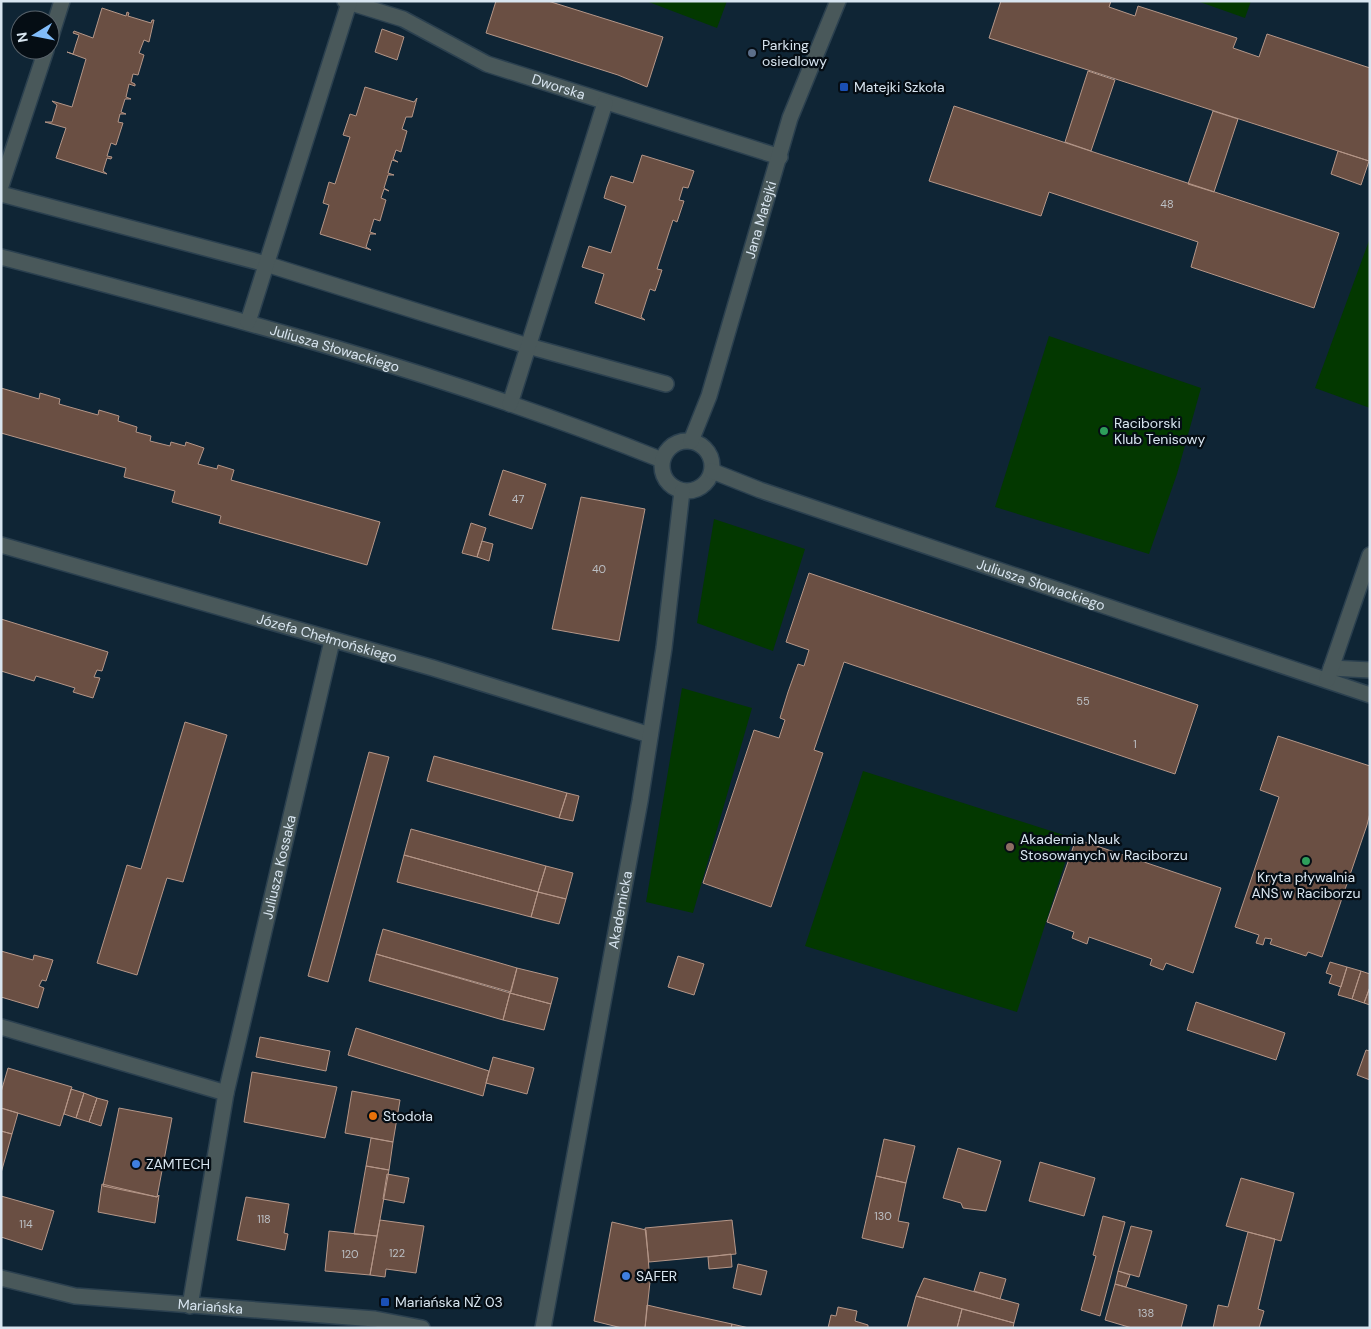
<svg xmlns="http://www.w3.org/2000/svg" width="1371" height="1329" viewBox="0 0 1371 1329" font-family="'DM Sans',sans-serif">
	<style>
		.green { fill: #033800 }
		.building { fill: #6a4f43; stroke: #b49688 }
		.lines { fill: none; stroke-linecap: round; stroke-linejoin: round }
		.street-casing { stroke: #2b404f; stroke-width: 18 }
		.street { stroke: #49585a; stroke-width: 15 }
		.service-dot { fill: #5c6f8a; stroke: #050d14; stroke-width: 2 }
		.transit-dot { fill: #1a4fb4; stroke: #050d14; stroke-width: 2 }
		.leisure-dot { fill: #2e9e5b; stroke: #050d14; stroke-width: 2 }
		.education-dot { fill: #8d6e63; stroke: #050d14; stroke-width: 2 }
		.food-dot { fill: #e8710a; stroke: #050d14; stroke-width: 2 }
		.shop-dot { fill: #3f7fe0; stroke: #050d14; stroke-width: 2 }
		.labels { text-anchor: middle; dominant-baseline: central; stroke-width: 4.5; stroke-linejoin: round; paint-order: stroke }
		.number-label { font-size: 11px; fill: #bcc0c5 }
		.poi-label { font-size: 14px; fill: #d8e5f0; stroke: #050d14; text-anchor: start }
		.street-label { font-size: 14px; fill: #d8e5f0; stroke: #050d14 }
	</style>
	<rect width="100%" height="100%" fill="#0f2535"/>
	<path class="green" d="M646 1H727L717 28Z
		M1197 1H1251L1245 18Z
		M1370 238V408L1315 388Z
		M1049 336 1201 388 1177 474 1149 554 995 507Z
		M714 519 805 549 773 651 697 623Z
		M682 688 752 708 693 913 646 902Z
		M863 771 1073 838 1017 1012 805 946Z"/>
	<path class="building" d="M496 1H548L663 37 647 87 618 75 486 33Z
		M1001 1H1111L1109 7 1135 16 1138 6 1237 38 1233 48 1259 57 1267 34 1370 68 1369 161 989 38Z
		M102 8 126 16 127 12 129 13 128 16 151 23 152 20H154L149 42 144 40 139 53 144 55 138 75 133 74 131 82 135 84V86L129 84 126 97 131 99H125L121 112 126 114H120L118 122 123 123 116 145 111 143 107 156 112 157 111 159 107 158 103 171 107 174 56 158 66 128 45 122H52L57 105 52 101 72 107 86 59 67 52 73 54 76 44 79 35 73 33 74 31 93 38Z
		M382 29 404 37 397 60 375 52Z
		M1088 71 1115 80 1091 151 1065 142Z
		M365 87 414 102 417 98 412 117H406L402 129 407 131 401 152 396 150 393 159 398 162 392 160 388 173 394 175H388L384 188 389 191 384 189 381 198 386 200 380 221 374 219 370 232 376 234H370L366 247 371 250 320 234 329 205 323 203 329 182 335 184 350 137 343 135 350 114 356 116Z
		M954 106 1339 233 1314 308 1191 267 1198 242 1049 192 1041 216 929 181Z
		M1213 111 1238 119 1214 192 1188 184Z
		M1338 151 1369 161 1361 185 1331 174Z
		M642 155 694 171 688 188 683 187 679 200 684 201 677 222 673 220 657 269 662 270 655 291 650 289 641 317 645 320 595 303 604 274 582 267 589 246 611 253 626 206 604 198 607 187 611 176 633 183Z
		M1 388 39 399 40 393 60 399 59 404 98 415 99 410 119 416 118 421 137 427 136 432 151 436 150 441 170 446 171 442 185 446 186 442 204 448 198 464 217 469 218 465 234 470 231 480 380 522 367 565 219 523 221 516 172 502 175 491 124 477 126 468 1 433Z
		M503 470 546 484 532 529 489 515Z
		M581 497 645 509 619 641 552 629Z
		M471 523 486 528 477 557 462 553Z
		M482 541 493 544 489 561 477 557Z
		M809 573 1198 705 1175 774 844 662 814 750 823 753 771 907 703 883 754 730 779 738 785 720 780 718 788 692 798 664 804 666 809 650 786 642Z
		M1 619 108 652 102 671 97 670 94 677 100 678 93 698 73 692 75 688 36 676 34 681 1 671Z
		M185 722 227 735 183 882 167 878 137 975 97 963 127 865 141 869Z
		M1278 736 1370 766V813L1367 825 1322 957 1308 952 1306 956 1270 944 1272 939 1265 938 1263 945 1256 943 1259 935 1235 927 1279 797 1260 790Z
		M369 752 389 757 328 982 308 976Z
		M434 756 567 793 559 818 427 781Z
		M567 793 579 796 573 821 559 818Z
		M411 829 546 866 538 892 404 855Z
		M1076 839 1221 888 1193 973 1166 963 1163 970 1150 965 1152 959 1089 937 1087 944 1072 938 1074 932 1047 922Z
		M404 855 538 892 531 917 397 882Z
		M546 866 573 873 566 899 538 892Z
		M538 892 566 899 559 924 531 917Z
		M383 929 517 968 511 992 376 954Z
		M1 951 33 960 34 955 53 960 46 981 42 980 39 986 44 988 38 1008 1 997Z
		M376 954 510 993 503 1020 369 981Z
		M678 956 704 964 694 995 668 987Z
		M1330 962 1347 967 1341 987 1329 983 1332 975 1326 973Z
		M1347 967 1361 971 1352 999 1338 995Z
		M517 968 558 978 551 1004 510 993Z
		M1361 971 1370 974V987L1364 1003 1352 999Z
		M1370 987V1005L1364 1003Z
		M510 993 551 1004 544 1030 503 1020Z
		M1196 1002 1285 1033 1276 1060 1187 1030Z
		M356 1028 489 1071 483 1096 348 1055Z
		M260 1037 330 1051 326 1071 256 1057Z
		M1366 1050 1370 1051V1080L1357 1075Z
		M493 1057 534 1068 527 1094 486 1083Z
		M8 1068 72 1087 60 1126 1 1108V1092Z
		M252 1072 337 1087 325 1138 244 1122Z
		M71 1089 84 1093 76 1118 64 1114Z
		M352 1091 400 1100 393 1142 345 1133Z
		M84 1093 97 1098 89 1122 76 1118Z
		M97 1098 108 1101 101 1126 89 1122Z
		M1 1108 18 1113 12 1134 1 1131Z
		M119 1108 172 1118 157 1197 103 1186Z
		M1 1131 12 1134 1 1173Z
		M371 1138 393 1142 389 1170 366 1166Z
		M884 1139 915 1146 906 1183 876 1176Z
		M958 1148 1001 1161 986 1211 963 1208 961 1203 943 1198Z
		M1040 1162 1095 1178 1084 1216 1029 1201Z
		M366 1166 389 1170 377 1236 354 1234Z
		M387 1174 409 1178 404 1203 383 1199Z
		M876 1176 906 1183 898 1221 909 1223 903 1248 862 1238Z
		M1241 1178 1294 1193 1281 1241 1226 1226Z
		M102 1184 157 1197 159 1195 155 1223 98 1212Z
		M1 1196 54 1211 42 1250 1 1237Z
		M246 1197 289 1204 284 1233 288 1234 285 1250 237 1240Z
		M1103 1216 1125 1222 1100 1316 1081 1310 1096 1256 1093 1255Z
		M380 1220 424 1226 416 1273 386 1269 385 1277 370 1275Z
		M732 1220 736 1254 649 1262 645 1228Z
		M612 1222 646 1230 650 1282 645 1328H622L594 1321Z
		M1131 1226 1152 1231 1139 1277 1118 1271Z
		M329 1231 377 1236 370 1275 325 1271Z
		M1248 1232 1275 1239 1258 1309 1264 1311 1259 1328H1213L1218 1305 1228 1307Z
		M731 1254 732 1267 709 1269 708 1257Z
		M738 1264 767 1271 761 1295 733 1288Z
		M1118 1271 1130 1275 1126 1287 1115 1284Z
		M980 1272 1006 1279 1000 1299 974 1291Z
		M924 1278 1019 1304 1014 1323 916 1296Z
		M1115 1284 1187 1305 1181 1328H1132L1105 1320Z
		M916 1296 962 1309 957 1328H907Z
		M647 1305 673 1311 732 1324 731 1328H645Z
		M838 1307 857 1311 855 1321 868 1325V1328H828L831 1315 836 1316Z
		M962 1309 1014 1323 1013 1328H957Z
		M732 1324 749 1328H731Z"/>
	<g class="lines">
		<g class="street-casing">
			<g id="street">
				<path id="s1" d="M345 1 403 19 487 64 780 157"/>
				<path d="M50 39 62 1"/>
				<path d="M1 186 46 50"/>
				<path d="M1 194 266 264 528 346 666 384"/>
				<path id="s2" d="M1 257C224 315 448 374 662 460"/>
				<path d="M248 322 349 3"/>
				<path d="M510 404 605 103"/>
				<circle cx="687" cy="466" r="25"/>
				<path id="s3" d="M691 441 709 396 790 118 838 1"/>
				<path id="s4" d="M712 471 760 490 1370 695"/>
				<path id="s5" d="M1 545 433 668 650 735"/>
				<path d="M1331 668 1370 670"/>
				<path d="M1327 680 1370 555"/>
				<path d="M1 1027 226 1093"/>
				<path id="s6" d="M1 1278 75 1296 375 1319 422 1328"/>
				<path id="s7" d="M190 1306 226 1093 332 641"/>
				<path id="s8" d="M543 1328 640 801 664 648 682 491"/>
			</g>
		</g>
		<use href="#street" class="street"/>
	</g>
	<circle class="service-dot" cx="752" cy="53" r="5"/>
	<g class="transit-dot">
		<rect x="839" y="82" width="10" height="10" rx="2.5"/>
		<rect x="380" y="1297" width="10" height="10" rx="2.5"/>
	</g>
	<g class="leisure-dot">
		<circle cx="1104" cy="431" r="5"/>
		<circle cx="1306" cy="861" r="5"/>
	</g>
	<circle class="education-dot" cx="1010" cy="847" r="5"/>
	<circle class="food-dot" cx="373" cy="1116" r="5"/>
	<g class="shop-dot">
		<circle cx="136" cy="1164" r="5"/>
		<circle cx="626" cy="1276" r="5"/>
	</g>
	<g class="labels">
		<g class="number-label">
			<text x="1167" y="204">48</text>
			<text x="518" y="499">47</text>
			<text x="599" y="569">40</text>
			<text x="1083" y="701">55</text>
			<text x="1135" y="744">1</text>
			<text x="883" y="1216">130</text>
			<text x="264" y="1219">118</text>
			<text x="26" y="1224">114</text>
			<text x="397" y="1253">122</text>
			<text x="350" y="1254">120</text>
			<text x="1146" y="1313">138</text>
		</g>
		<g class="poi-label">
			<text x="762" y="45">Parking<tspan x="762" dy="16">osiedlowy</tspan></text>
			<text x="854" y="87">Matejki Szkoła</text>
			<text x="1114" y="423">Raciborski<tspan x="1114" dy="16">Klub Tenisowy</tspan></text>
			<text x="1020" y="839">Akademia Nauk<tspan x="1020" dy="16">Stosowanych w Raciborzu</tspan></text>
			<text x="1306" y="877" text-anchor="middle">Kryta pływalnia<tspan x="1306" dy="16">ANS w Raciborzu</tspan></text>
			<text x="383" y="1116">Stodoła</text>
			<text x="146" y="1164">ZAMTECH</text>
			<text x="636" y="1276">SAFER</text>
			<text x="395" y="1302">Mariańska NŻ 03</text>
		</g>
		<g class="street-label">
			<text stroke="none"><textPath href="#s1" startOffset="231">Dworska</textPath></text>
			<text stroke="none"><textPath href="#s3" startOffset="232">Jana Matejki</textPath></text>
			<text stroke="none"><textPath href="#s2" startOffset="346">Juliusza Słowackiego</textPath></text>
			<text stroke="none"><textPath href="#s4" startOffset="348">Juliusza Słowackiego</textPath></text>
			<text stroke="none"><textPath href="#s5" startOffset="339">Józefa Chełmońskiego</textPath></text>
			<text stroke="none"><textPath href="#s7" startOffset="448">Juliusza Kossaka</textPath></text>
			<text stroke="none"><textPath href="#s8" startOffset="425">Akademicka</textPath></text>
			<text stroke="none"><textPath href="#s6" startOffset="212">Mariańska</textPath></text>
		</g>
	</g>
	<rect width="1371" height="1329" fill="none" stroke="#d8e5f0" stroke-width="5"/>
	<g transform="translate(35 35) rotate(260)"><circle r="24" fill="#050d14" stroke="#59636c"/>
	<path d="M0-4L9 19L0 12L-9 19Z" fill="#81bcfa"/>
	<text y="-8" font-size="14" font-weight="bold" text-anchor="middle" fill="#d8e5f0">N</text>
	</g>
</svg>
